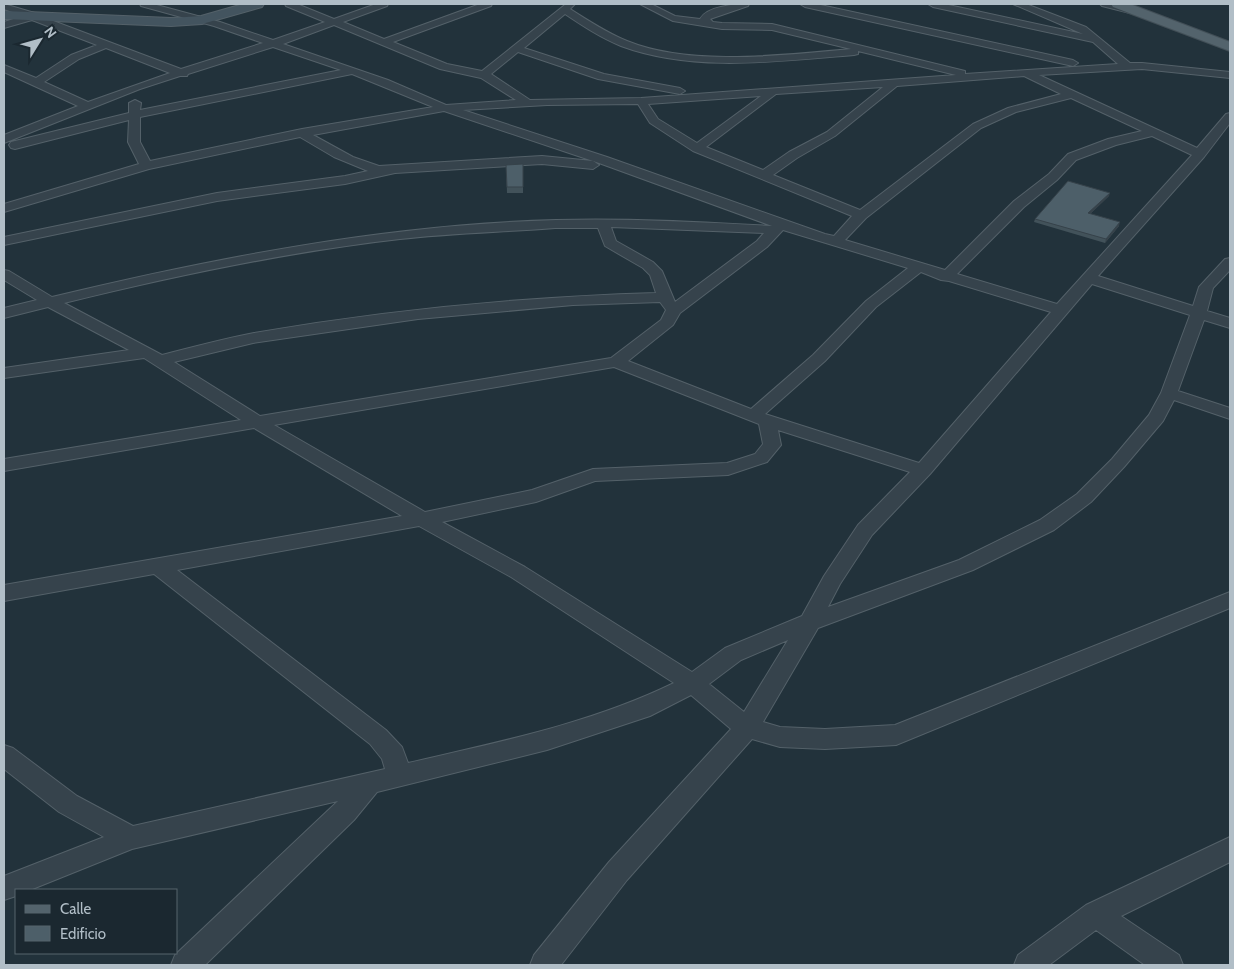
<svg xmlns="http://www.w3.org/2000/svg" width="1234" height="969" viewBox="0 0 1234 969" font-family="Cabin,sans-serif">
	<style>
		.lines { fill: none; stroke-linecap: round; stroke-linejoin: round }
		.street-casing { stroke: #546169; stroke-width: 2 }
		.secondary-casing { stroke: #546169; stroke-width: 2 }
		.primary-casing { stroke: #424f57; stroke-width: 2 }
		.street { fill: #36434c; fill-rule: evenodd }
		.secondary { fill: #43545f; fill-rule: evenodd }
		.primary { fill: #53636c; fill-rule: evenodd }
		.wall { fill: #42525a }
		.shaded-wall { fill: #36424a }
		.building { fill: #4d5f69; stroke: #36424a }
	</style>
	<rect width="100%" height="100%" fill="#22323b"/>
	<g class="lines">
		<g class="street-casing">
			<path id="street" d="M4 4 38 14 40 16 181 69 263 43 214 26 141 6 140 4H153L220 22 273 40 325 22 286 6 285 4H297L334 19 376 4H388L387 6 343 22 384 39 480 4H492L491 6 393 42 447 64 482 71 566 4H575L570 9C589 21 607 33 627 41 691 67 783 55 851 49L772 30 722 29 673 21 640 4H651L675 16 700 19C707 6 735 4 749 4L748 6 710 19 713 22 722 23 772 24 965 71V74L1118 64 1093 42 933 7 928 4H944L1083 34 1013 4H1026L1086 27 1130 63H1142L1230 72V78L1142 69 1039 75 1197 148 1226 114 1230 113V123L1204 157 1098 276 1193 306 1199 287 1225 259 1230 258V270L1213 288 1207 311 1230 318V328L1204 320 1178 391 1230 408V419L1174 400 1163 421 1124 467 1091 502 1054 530 973 570 818 628 763 722 780 727 825 729 895 725 1230 592V608L896 745 825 749 780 747 752 739 627 880 561 965H530L534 955 609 862 731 729 691 695 650 716 547 750 377 792 354 820 205 965H171L175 955 338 801 132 849 30 890H16V896L4 900V876L104 837 59 812 4 769V745L13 748 77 796 133 826 385 769 382 759 370 744 154 574 4 601V585L402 516 254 428 4 471V459L241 420 144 358 4 378V368L129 350 48 307 4 318V308L37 300 4 280V270L9 271 52 297C219 257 385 225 556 220 628 218 700 222 772 226L599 163 444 111 313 135 353 157 379 166 542 156 593 161 599 165 593 169 542 164 395 173 345 184 217 201 4 245V237L217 193 345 176 368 171 334 157 300 137 149 169 4 212V204L139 164 128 142 129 120 15 149 11 148 9 145 11 142 129 113V103L135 100 141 103 140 110 341 70 273 47 188 74 187 76H180L140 89 4 143V135L78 106 4 72V65L36 78 71 55 97 45 32 20 4 28V22L23 16 4 9ZM565 14C583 26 601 38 621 46 694 73 779 61 854 55L858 54V51L956 75 641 98 530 100 491 74 518 52 598 79 680 94 685 91 680 88 604 74 524 48ZM334 25 440 69 481 78 516 100 446 105 388 80 283 44ZM106 48 170 73 88 102 44 82 79 59ZM352 74 433 107 302 129 150 161 140 142V117ZM1024 76 1061 94 1008 108 973 124 860 210 773 175 797 158 835 136 897 86ZM883 87 827 132 789 152 763 170 706 147 776 94ZM761 96 697 143 658 119 648 104ZM1071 98 1142 131 1108 139 1068 154 1049 174 1014 201 945 270 845 240 866 218 981 128 1016 112ZM638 104 650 123 693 151 852 216 834 236 825 234 607 157 463 110 547 105ZM1152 136 1192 155 1057 304 957 274 1024 207 1057 180 1076 160 1116 145ZM611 227 764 233 757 241 675 302 662 271 653 262 616 241ZM555 228H598L605 246 643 268 650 275 656 293C522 297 387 310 254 333 223 339 193 347 162 355L64 303C174 276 286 252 400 239 451 233 503 232 555 228ZM783 230 908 268 866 301 813 355 751 409 628 361 673 325 680 313 767 247ZM921 272 941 280 949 281 1051 312 919 463 765 414 825 361 876 307ZM1092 284 1190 315 1161 393 1149 415 1112 459 1077 494 1040 520 959 560 828 607 840 584 872 535 930 474ZM660 302 666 310 661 320 611 358 260 416 174 362 253 343 418 319 573 305ZM614 367 759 424 763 444 755 454 727 463 593 469 532 490 425 512 274 425ZM778 430 910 472 858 525 824 576 802 616 725 648 692 672 525 567 442 522 536 502 595 481 728 475 767 462 781 445ZM419 526 511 577 674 683C590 724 498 742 408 763L402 747 386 730 177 570ZM788 640 744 712 709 684 741 660Z
				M800 4H816L1073 60 1078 63 1073 66 805 7Z
				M1100 4H1115L1141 10 1143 12 1138 15 1102 6Z
				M1230 837V862L1121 916 1179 955 1183 965H1145L1096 930 1049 965H1014L1018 955 1086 905Z"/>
		</g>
		<g class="secondary-casing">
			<path id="secondary" d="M243 4H264L262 7 202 24 171 26 4 19V11L171 18 201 16Z"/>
		</g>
		<g class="primary-casing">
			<path id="primary" d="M1111 4H1130L1230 42V51L1113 7Z"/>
		</g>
		<use href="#street" class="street"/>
		<use href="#secondary" class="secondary"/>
		<use href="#primary" class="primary"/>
	</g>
	<path class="wall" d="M523 164V193H507L506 165Z
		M1109 196 1090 214 1119 226 1105 243 1034 222 1035 219Z"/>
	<path class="shaded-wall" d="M1110 193 1109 196 1087 217 1088 213Z
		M1120 222 1119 226 1105 243 1106 239Z"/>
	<path class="building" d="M523 164V187H507L506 165Z
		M1068 181 1110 193 1088 213 1120 222 1106 239 1035 219Z"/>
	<rect width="1234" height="969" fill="none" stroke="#b1bec7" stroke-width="10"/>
	<rect x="15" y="889" width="162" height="65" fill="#1b2830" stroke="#57646c"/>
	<rect x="25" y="905" width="25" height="8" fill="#53636c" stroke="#57646c"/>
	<text x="60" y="914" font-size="15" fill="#b1bec7">Calle</text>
	<rect x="25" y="926" width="25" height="15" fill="#4d5f69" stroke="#57646c"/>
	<text x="60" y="939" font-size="15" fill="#b1bec7">Edificio</text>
	<g transform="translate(40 40) rotate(53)" stroke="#1b2830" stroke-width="4" paint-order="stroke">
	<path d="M0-4L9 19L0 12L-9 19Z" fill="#b1bec7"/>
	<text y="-8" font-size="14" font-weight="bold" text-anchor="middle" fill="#b1bec7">N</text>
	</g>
</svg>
